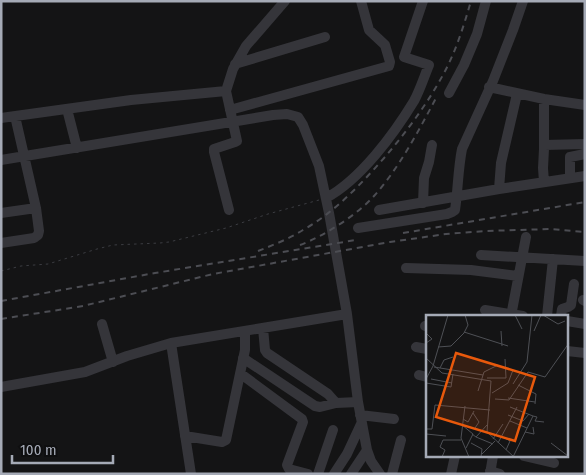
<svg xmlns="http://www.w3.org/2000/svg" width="586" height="475" viewBox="0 0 586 475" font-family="'Fira Sans Condensed',sans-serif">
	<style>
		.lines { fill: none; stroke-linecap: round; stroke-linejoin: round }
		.path { stroke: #3b3c41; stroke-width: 1; stroke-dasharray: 2.5 4; stroke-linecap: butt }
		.minor { stroke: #35353a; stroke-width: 10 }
		.rail { stroke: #4c4d53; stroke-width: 2; stroke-dasharray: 6 5; stroke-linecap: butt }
		.inset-road { fill: none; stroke: #4e5055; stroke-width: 1 }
		.view { fill: #e8590c; fill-opacity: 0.15; stroke: #e8590c; stroke-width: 2.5 }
		.inset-edge { fill: none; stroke: #a5aab6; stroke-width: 2.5 }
	</style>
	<rect width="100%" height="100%" fill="#141415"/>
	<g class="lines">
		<path class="path" d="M1 271 21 266 48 264 97 249 113 245 160 243 169 242 226 228 268 214 319 200"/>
		<path class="minor" d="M235 64 325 37
			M489 87 544 99 585 105
			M449 93 464 65 477 34 486 1
			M544 99V149L543 168 544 182
			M67 109 77 148
			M230 110 389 66 390 62 385 45 369 30 361 1
			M1 118 131 100 226 91
			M544 145 585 144
			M1 160 273 115 287 114 298 117 303 125 319 166 329 213 347 314 358 402 367 450 371 461 380 474
			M570 178V157L585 154
			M499 189 501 163 517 94
			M326 198C360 180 394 134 414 101 420 90 424 77 429 65L404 57 423 1
			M423 203 424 178 429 162 432 145
			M229 210 214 152V149L235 142 237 141 226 91 233 69 246 46 285 1
			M379 210 499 189 585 176
			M1 213 36 208
			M358 228 447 214 452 212 455 210C458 190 458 169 462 149L493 81 513 30 523 1
			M1 243 34 238 38 235 39 231 36 208 15 116
			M481 255 585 261
			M406 268 471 270 518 276
			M583 300 585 301
			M485 310 523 316
			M511 316 526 237
			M547 316 553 259
			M561 316 562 309 568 307 571 305 574 284
			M567 321 585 324
			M102 324 113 362
			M425 326H427
			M263 328 265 350 267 353 328 394 336 403
			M171 343 191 474
			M416 347 427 349
			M567 351 585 353
			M243 358 315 406 320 407 336 403 358 402
			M241 374 302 419 303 422 287 465 289 469 308 474
			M419 375 427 377
			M1 387 85 372 127 356 171 343 347 314
			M360 415 394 419
			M185 436 222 442 226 440 245 350V331
			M524 456 554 463
			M490 471 500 474
			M318 474 333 430
			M334 474 347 454 361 424
			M351 474 367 450
			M392 474 401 440
			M451 474 455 456
			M490 474 493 456"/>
		<path class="rail" d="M403 233 585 202
			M300 245C324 236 357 215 374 196 399 168 418 132 436 98
			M258 251C273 245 289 239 303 230 335 212 361 184 385 157 407 131 428 103 444 73 456 51 464 25 471 1
			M1 301 155 273 356 240
			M1 319 83 306 213 274 390 242 446 234 485 231 550 229 585 232"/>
	</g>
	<g transform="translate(426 315)">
		<rect width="142" height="142" fill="#141415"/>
		<path class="inset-road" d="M89 0 96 14M117 0 132 9 139 6M75 16 76 31M108 16 115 0M38 17 82 31M0 18 6 24 0 28M12 32 25 31 38 18 42 10 39 0M0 43 16 58 65 66 61 117 88 142M8 52 57 60M14 53 18 45 27 42M61 63H80L79 44M0 64 7 51 22 0M5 64 26 68M0 68 25 72 27 59M87 69 101 47 106 0M92 70 110 79 109 89M52 76 58 57 72 50M66 78 82 68 87 55M82 83 109 87M69 84 83 85 102 57 119 62 143 28M39 91 35 123 43 142M84 92 107 101 87 142M47 98 53 107 49 113 55 116M82 100 97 106 103 99M107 101 111 102 109 106 118 107M37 104 42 107 48 96M84 106 101 113M36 110 47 119 40 133M0 114H6L9 90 64 95M99 117 108 119 107 112M0 119 20 121M46 119 50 122 61 110M50 122 67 129M77 122 84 126 80 135M67 124 77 109M45 128 56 134 55 142M72 128 91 92M125 128 142 141M56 139 69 126M16 142 19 135 14 132 17 125H35"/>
		<path class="view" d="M30 38 109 62 89 126 10 102Z"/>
		<rect width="142" height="142" class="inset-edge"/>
	</g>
	<rect width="586" height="475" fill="none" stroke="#a5aab6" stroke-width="5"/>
	<path d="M12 455v8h101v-8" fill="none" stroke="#a5aab6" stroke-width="2.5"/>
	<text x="20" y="455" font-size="15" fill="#a5aab6" stroke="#0f0f10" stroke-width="4" paint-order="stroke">100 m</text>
</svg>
